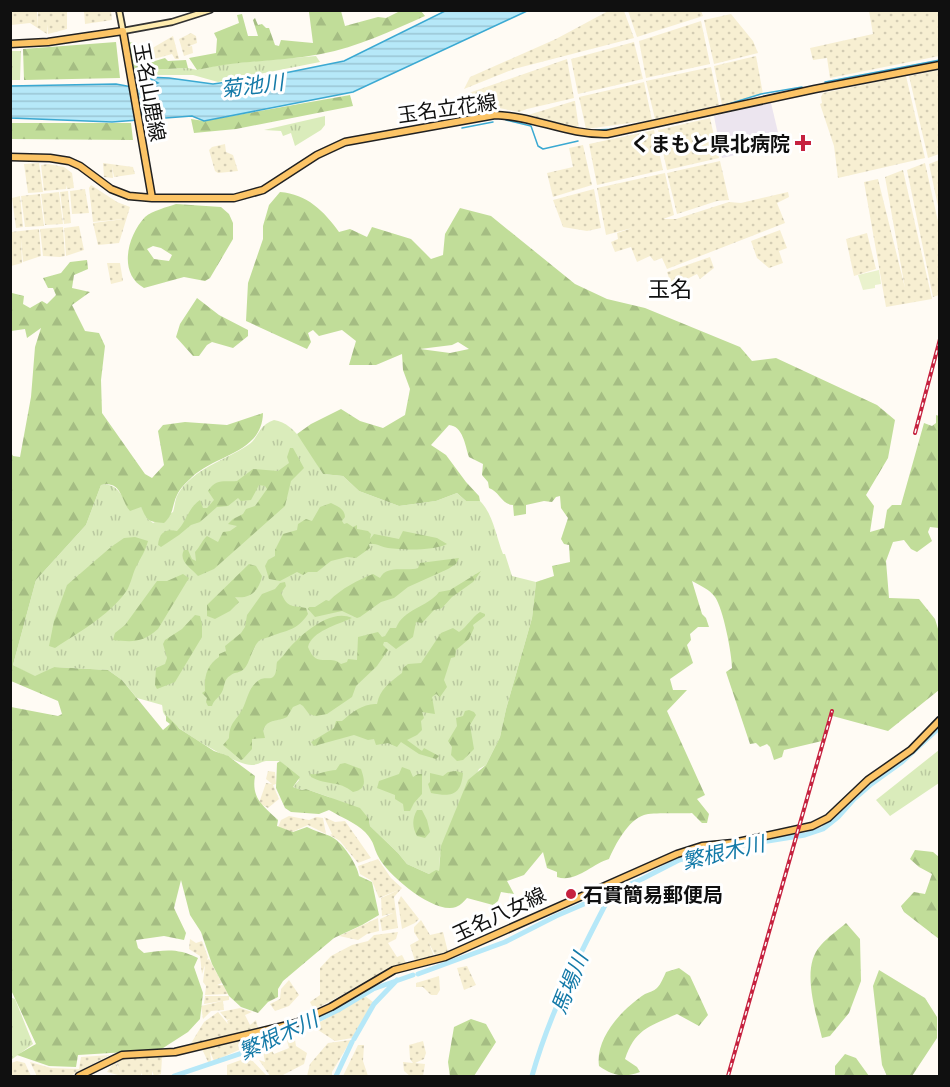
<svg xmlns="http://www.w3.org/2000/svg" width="950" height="1087" viewBox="0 0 950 1087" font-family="'PT Serif','Noto Sans JP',serif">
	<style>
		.industrial { fill: #ece5ef }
		.farmland { fill: url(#farmland-dots) }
		.grass { fill: url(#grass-tufts) }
		.forest { fill: url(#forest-firs); fill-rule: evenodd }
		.pitch { fill: #eaf2cd }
		.water { fill: url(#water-rules); stroke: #3ba9d2; stroke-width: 1.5 }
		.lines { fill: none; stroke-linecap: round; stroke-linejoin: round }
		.stream { stroke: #3ba9d2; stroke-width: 1.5 }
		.river { stroke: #b6e8f8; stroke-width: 5 }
		.secondary-casing { stroke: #323232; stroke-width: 8 }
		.primary-casing { stroke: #212121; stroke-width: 9 }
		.secondary { stroke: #ffecaf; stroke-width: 4.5 }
		.primary { stroke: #fcc466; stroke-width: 6 }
		.rail-casing { stroke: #c6223f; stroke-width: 4 }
		.rail { stroke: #fff; stroke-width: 1.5; stroke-dasharray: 4.5; stroke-linecap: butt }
		.poi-dot { fill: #c6223f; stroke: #fff; stroke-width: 2 }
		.labels { text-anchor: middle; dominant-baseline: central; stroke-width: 6; stroke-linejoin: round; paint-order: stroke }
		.street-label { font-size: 20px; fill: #101010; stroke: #fff }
		.poi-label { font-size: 20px; font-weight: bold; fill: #101010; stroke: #fff; text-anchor: end }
		.water-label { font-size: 21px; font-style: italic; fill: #147aa8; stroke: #fff }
		.quarter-label { font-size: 22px; fill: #101010; stroke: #fff }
	</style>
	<defs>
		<pattern id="farmland-dots" width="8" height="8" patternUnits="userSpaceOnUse" patternTransform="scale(1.5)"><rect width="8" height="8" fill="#f7efd2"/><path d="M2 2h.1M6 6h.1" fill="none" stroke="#d3ccb3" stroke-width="1.8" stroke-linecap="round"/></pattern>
		<pattern id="grass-tufts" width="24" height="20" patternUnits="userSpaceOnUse" patternTransform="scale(1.5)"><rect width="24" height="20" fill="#daecbb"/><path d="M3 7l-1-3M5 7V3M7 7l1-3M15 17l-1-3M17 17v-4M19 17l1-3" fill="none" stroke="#bac9a0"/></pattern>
		<pattern id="forest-firs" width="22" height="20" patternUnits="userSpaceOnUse" patternTransform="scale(1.5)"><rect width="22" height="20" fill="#c1dd99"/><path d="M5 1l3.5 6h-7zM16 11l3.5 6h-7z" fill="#a5bd83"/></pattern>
		<pattern id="water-rules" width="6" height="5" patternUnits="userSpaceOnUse" patternTransform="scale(1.5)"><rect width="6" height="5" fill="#b6e8f8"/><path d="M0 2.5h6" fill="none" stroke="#9bc6d4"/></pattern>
	</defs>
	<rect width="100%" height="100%" fill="#fffbf4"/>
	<path class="industrial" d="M771 103 781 145 722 158 714 116Z"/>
	<path class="farmland" d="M11 10 37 11V28L38 11H67V29L48 34 47 24V34L30 23 11 25Z
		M610 10 624 11 634 38 514 69 464 89 470 77 556 39Z
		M84 11H111L112 20 85 24Z
		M628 11H701L703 16 637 37Z
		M869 11H939V56L830 78 827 58 813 60 810 48 873 34Z
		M731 14 753 41 758 53 714 64 704 20Z
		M701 21 710 64 646 78 639 41Z
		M191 33 196 36 197 43 187 47 192 46 193 53 184 56 179 39Z
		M173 36 179 59H175L172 54 147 61 144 53Z
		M634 42 643 79 578 94 571 59Z
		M756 56 763 94 722 105 714 66Z
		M567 59 574 98 527 109 519 112 499 108 467 109 463 95Z
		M711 67 719 105 655 119 646 81Z
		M939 70V154L928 158 909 76Z
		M906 76 925 158 838 178 834 146 820 104 822 103 821 97 823 93Z
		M644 82 652 120 586 129 579 97Z
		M575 101 579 129 528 115 574 101Z
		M710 118 719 158 667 170 658 130Z
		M654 130 663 170 597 185 589 144Z
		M225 144 226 152 233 155 238 171 218 173 215 171 209 150 212 147Z
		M583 145 592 185 553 197 547 173 573 167 569 148Z
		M939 160V211L929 164Z
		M720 161 729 200 717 201 677 214 667 173Z
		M39 163 43 192 28 193 24 164Z
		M103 163 133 167 135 174 114 177 112 166 113 178 104 177Z
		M925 163 939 226V295L933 297 907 170Z
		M48 164 64 167 72 173 74 188 67 189 66 185V189L44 191 41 165Z
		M903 170 932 299 886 307 864 182 878 179 905 288 885 177Z
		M665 173 674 215 663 219H676L729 202 741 203 788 192 789 197 777 203 785 223 667 269 662 258 654 261 650 256 637 262 631 247 615 252 611 242 618 239 617 233 632 228 606 235 597 188Z
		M91 185 117 202 130 207 119 243 98 245 93 223 124 219 93 222 89 188Z
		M85 189 89 213 72 214 70 191Z
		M594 189 601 228 587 231 563 227 553 200Z
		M68 191 71 223 64 224 60 192Z
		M59 192 63 224 45 225 41 194Z
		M40 194 44 226 25 227 21 196Z
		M20 196 23 227 16 228 12 198Z
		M79 226 84 250 66 256 64 228Z
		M63 227 65 256 60 257 43 256 40 229Z
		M39 229 41 256 23 262 21 239 22 263 11 266V232Z
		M780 230 787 248 779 251 783 263 769 268 757 258 751 241Z
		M867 233 876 269 854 276 846 239Z
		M710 257 714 268 700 279 697 274 687 279 689 287 684 291 679 280 671 284 667 272Z
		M107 263H120L123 281 111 284Z
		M268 771 275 772 276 784 273 785 279 799 268 808 259 803 266 783 272 784 266 779Z
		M289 816 309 820 316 817 323 818 326 834 308 825 292 832 278 827 281 820Z
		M324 817 335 822 345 821 371 858 358 863 340 841 330 835 332 834Z
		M378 859 391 878 402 888 394 897 398 928 382 931 380 919 393 913 382 916 381 898 401 889 379 898 372 881 360 874 358 866Z
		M401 896 419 919 415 923 402 929 398 902Z
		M378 918 379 931 367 934 358 940 339 936Z
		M421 920 430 935 443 932 448 952 435 955 428 941 434 956 415 961 410 945 419 940 414 932V927Z
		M398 932 396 939 388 943 397 957 402 955 406 963 386 971 314 1010 310 1002 320 995V968L331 956 352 945 368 941 374 935Z
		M190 939 196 943 202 941 208 957 207 960 209 959 222 983 217 985H223L228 994 205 995 206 986 203 982 205 965 202 974 200 956 189 949Z
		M467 966 476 985 464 990 457 968Z
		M439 976 440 990 437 995H431L423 987H416V983Z
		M289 980 299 995 289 1006 275 1011 270 1004 280 999 281 989Z
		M205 996H229V1000L223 1001 224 1010 211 1011 203 1019 201 1006 222 1001 204 1004Z
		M365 996 373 1002 352 1038 335 1041 318 1030 315 1025Z
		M240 1008 252 1012 245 1015 250 1025 256 1020 258 1028 190 1045 204 1022 218 1012 228 1024 227 1021 230 1019 227 1020 220 1012Z
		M258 1034 261 1040 214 1061 210 1052 211 1060 209 1064 202 1049Z
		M294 1034 296 1046 307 1053 304 1064 281 1076H270L259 1060 265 1062 263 1051 270 1048 274 1054 289 1048 286 1037Z
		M351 1040 332 1072V1076H307L310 1064 328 1043Z
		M423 1041 426 1053 424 1059 415 1063 425 1064 423 1076H410L404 1071 403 1062 413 1063 410 1059 409 1045Z
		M358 1045H364L363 1061 368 1076H343Z
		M110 1055 70 1076H36V1074L30 1062 51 1068 79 1069 81 1057Z
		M131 1056 162 1057 161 1074 154 1076 152 1071V1076H143L141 1073V1076H117L118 1075 107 1072 115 1061 121 1075 116 1061Z
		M249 1057 267 1076H227V1065Z
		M17 1061 25 1063 31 1076H11V1063Z"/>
	<path class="grass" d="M10 51H21L20 80H11Z
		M316 56 320 62 218 82 193 75H145V70L188 68 197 70 223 64Z
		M325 116V125L321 130 295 146 291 133 283 136 281 131 264 130Z
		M274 420C297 423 312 456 323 474L343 476 359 491 399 506 436 501 457 493 466 501H480C493 514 496 536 503 554H505L512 576 536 582 532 618 506 709 500 737 486 765 479 769 440 856 439 871 429 874 407 864 398 853 370 826 369 819 329 797 306 789 302 790 293 787 299 780 280 761C275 761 270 761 266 761 261 762 257 765 252 765 236 766 173 728 164 714 162 711 163 708 162 705L137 698 122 680 108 670 54 667 35 677 13 665 36 580 86 525 101 485C114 482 120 492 126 502L141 507 148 519 153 523 173 512C175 506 175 499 178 494 194 468 224 461 248 445 259 438 258 425 274 420Z
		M939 750V783L890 816 876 800Z
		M10 997 15 999 33 1044 11 1060Z"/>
	<path class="forest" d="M314 11H341L345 26 378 17 386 18 400 11H421L425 16C391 31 358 47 321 54 280 62 238 60 197 70L189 58 216 53 217 39 214 33 239 23 237 15 242 14 248 36H258L253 20 255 18 258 25 262 24 266 28H269L275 45 279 46 281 40 313 43 309 12Z
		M116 42 120 78 24 80 23 49Z
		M128 42 135 43 138 55 148 63 165 58 168 61 186 60 188 68 145 70 133 74Z
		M350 95 353 106 236 129 194 133 191 119 204 121Z
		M11 123H131L133 140 11 139Z
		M280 192C307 194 324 211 339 232L350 229 367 237 372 227 411 239 431 259 443 255 445 234 460 208 491 216 575 284 607 299 645 308 740 347 752 361 776 358 877 405 895 420 888 458 866 495 874 506 870 532 884 528 887 510 892 505H901L924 423 932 426 936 423V415L939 416V528L930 527 928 532 932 541 917 552 911 549 904 540 893 542 886 561 889 598 919 599 935 619 939 632V690L888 731 829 715 822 741 784 750 782 757 774 760 770 747 767 744 760 747 756 743 750 744 726 672 732 668C732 654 723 608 715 597 709 589 701 586 692 581L702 614 706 618 709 627H698L690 634 691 640 687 645 693 663 670 679 673 690H687L667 711 705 795 697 799 709 814 707 823H702L692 813C681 814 653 812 644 815 628 820 615 845 609 859 592 864 576 883 557 877V872L547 868 543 852 524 875 507 881 514 894 501 892 498 901 493 905 467 898C464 901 461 905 456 907 435 915 387 875 378 856 373 846 375 843 365 832 356 823 341 817 329 810L319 814 291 812 285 808 276 788 277 763 280 761 300 777 293 787 302 790 306 789 360 808 369 819 370 826 398 853 407 864 429 874 436 870 439 871 441 846 468 780 486 765 500 737 506 709 532 618 536 582 554 576 552 566 570 562 569 545 564 544 561 539 568 518 561 508 560 496 556 497 552 502 544 501 526 505V514L514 516 513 505C502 505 499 491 489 488L488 482 482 475 483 464 469 457C465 445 463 426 449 425L431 445 446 455 466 482 479 496 480 501H466L457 493 436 501 399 506 359 491 343 476 323 474 297 434 311 424 341 409 360 421 383 428 405 415 410 389 403 370 402 354 376 365H349L356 341 342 330 319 336 313 330 308 333 311 342 307 349 246 321 248 283 263 239V226L269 205ZM458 342 469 349 450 353 420 349 452 345Z
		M176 204 221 207 229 214 233 223V239L210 278 205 281 184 277 144 288C118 274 127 236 145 217 152 211 167 207 176 204ZM153 246 161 248 172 255 169 261 154 259 147 249Z
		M87 260 88 269 74 275 72 288 90 292 72 305 85 331 99 333 105 346 101 380 102 413 145 474 152 478 164 465 158 431 163 425 185 422 227 425 263 413C262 453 217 454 192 477 187 482 180 488 177 495 172 505 174 514 164 523 149 521 148 523 141 507L130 511C121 501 122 480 101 485L86 525 36 580 13 665 35 676 54 667 108 670 122 680 163 730 170 724 166 721V716H167L180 729 214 751 228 756 255 776C251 799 264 806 278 820L277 826 293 832 307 827C315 831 323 833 330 836 342 841 357 864 359 876L372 882 379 915 362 925 334 938 283 981 278 989V997L268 1002 258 1013 241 1007 229 996 212 964 201 932 190 915 181 880 174 908 186 933 184 940 164 936 136 940 138 948 144 953C166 950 177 948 198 958L194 967 203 993 200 1019 188 1032 160 1050 78 1055 76 1067 49 1066 17 1055 36 1044 11 990V707L58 716 62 714 58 701 11 681 10 451 13 456 20 457 31 397 35 347 41 328 27 338 25 329 11 331 12 293 24 296 23 304 30 308 42 301 47 304 56 295 53 288H48L43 278 61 273 70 262Z
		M197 298 219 315 248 330V336L233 348 212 342 207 345 199 356H193L176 337 180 324Z
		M290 448H293L304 468 291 481 285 506 214 569 198 576C191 568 178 561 184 550H188L192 559 196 561 195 552C200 547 202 540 207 536L218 542 223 532 230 531 237 526 228 524 233 519 243 514 246 509 255 506 267 489 265 486 259 485 251 500 241 501 238 498 228 506 217 507 200 522 191 525 179 535 161 547 158 545C159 533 165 528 177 531 187 521 188 508 200 500L203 508H207L214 500 208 491C216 478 224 482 237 481L253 469 278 471 289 463 287 457Z
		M331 503C337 506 345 509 345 517L342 521 344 524 347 523 353 527 357 525V529L368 531 371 534 370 539 374 534 399 539 403 531 437 538 447 544C434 551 402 550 388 548 381 547 376 543 369 544L370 548 356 558 347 557 331 561 317 572H308L303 575 297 572 280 581 269 579 265 566 268 560 275 556V550L283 534 297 530 298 524 306 519 312 521 320 507Z
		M135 537 148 541C145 552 141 557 136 567 132 575 131 585 125 593 108 616 79 632 55 648L49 646 54 621 67 585 111 547 124 538Z
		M459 558 456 564 448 569 408 587 394 598 381 602 360 617 357 618 342 611 315 617 308 609 309 607H315L326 600 329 601C342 588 358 580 373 574L380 578C387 564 406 572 418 568L420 563Z
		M249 564 256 566 262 576C259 591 250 599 235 597L239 602 230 611 215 619 207 616V605Z
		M481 571 473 582 452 597 442 608 434 610 422 623 416 622 413 637 396 649 387 642H384L383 645 388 650 377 666 356 686 352 697 327 714 316 716 309 714 303 706 300 704 293 707 287 717C278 722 268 718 263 730L265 738 252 739V749L243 759 241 760 223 745 229 738C230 722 235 722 242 710 248 699 248 686 261 679 265 677 271 680 274 676 277 672 276 666 277 662 278 661 282 657 283 656 295 639 329 607 352 618 337 625 312 631 308 647 316 669 329 654 341 664L347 662 348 659 357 660 358 637 378 632 382 637 385 636 390 628H396C403 609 428 607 439 592L450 590Z
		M183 574 189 578 158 629C142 643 133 642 113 640L115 633 125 625 157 581H167Z
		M285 582 286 586 281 593C288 608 290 605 306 608L308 614C297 631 286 630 269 637 266 638 262 639 260 640 251 648 251 661 244 669 240 673 235 672 231 675 222 680 226 688 220 695 217 699 214 700 212 706H208L206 702 207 698 202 693 205 691C204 676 207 665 219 657V654L226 651 225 646 241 633 245 627 247 615 262 594 275 589 280 583Z
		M480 612 485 614V616L473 625 474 628 469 639 456 650 455 657 451 658 444 680 447 687 440 697 436 694 432 697 435 714 422 712 424 718 421 721 422 730 417 735 407 740 422 751 424 748 439 756 436 759 419 754 401 742 397 747 388 743 376 745 374 739 368 740 354 735 314 746 311 742 334 728 336 721H342C352 712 364 703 377 704 380 689 389 683 402 673L403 668 408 664 421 663 441 633 453 628 459 632C468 626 471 618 480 612Z
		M195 615 200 616 202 624V637L175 682 157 689 155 685 156 668 165 664 167 658 163 644 165 640 182 629Z
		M469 710 474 712 476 715 470 725 474 749 463 760 457 761 451 755 452 747 448 741 457 726 456 718 463 716 465 711Z
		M345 763 361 769C365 781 367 789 353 792 338 780 328 786 311 777L310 774C320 775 327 770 336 770L340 764Z
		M402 767 410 770 413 777 418 774H422V794L414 803 410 811H404L403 804 395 799V795L377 788 379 781 399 774Z
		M456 771 463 773C461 796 451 797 431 793L428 784 430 782V773L443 776 448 772Z
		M417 810H422L427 820 430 832 425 838 417 836C412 827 412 819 417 810Z
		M915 850 933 852 939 857V939L904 912 901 906 914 892 925 894 932 874 919 867 910 859Z
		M846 923 860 939 861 981 849 1013 830 1036 822 1038C816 1012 800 967 821 945 828 937 838 930 846 923Z
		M679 968 690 976 708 1015 699 1026 677 1014C650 1026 635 1029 625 1059L637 1067 640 1072C624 1078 613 1076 599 1066 595 1038 622 1009 645 994 649 992 654 991 657 988 661 984 664 976 666 972Z
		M879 970 925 998 937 1017V1038L912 1076H887L882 1065 873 986Z
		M471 1019 486 1024 496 1042 474 1076H450L448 1062 454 1027Z
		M845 1054 856 1058 869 1076H835V1066Z"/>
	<path class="pitch" d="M879 270 881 284 875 285V288L863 290 858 275Z"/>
	<path class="water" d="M445 11H527L353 92 204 121 192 116 112 122 11 118 10 86 116 84 143 89 158 83 147 77 169 78 213 84 270 76 344 61Z"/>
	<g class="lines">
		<path class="stream" d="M825 82 940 60
			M722 106 761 94 802 87
			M506 120 531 126 538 146 543 149 578 141
			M462 128 493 122
			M595 130 618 129"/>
		<path class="river" d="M418 974 505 942 556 916 642 879 679 860 719 849 805 835 823 829 838 817 854 799 870 785 902 762 940 727
			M354 1039 374 1004 397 980
			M174 1076 269 1044 338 1010 373 989 413 975
			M336 1076 352 1042
			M532 1076C550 1012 581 951 612 892"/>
		<g class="secondary-casing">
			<path id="secondary" d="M119 10 123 31 172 22 210 10"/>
		</g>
		<g class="primary-casing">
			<path id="primary" d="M10 44 48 42 123 31 152 198
				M10 157 50 158 69 161 80 166 111 189 129 196 152 198H234L263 190 317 155 345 142 495 115C534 116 567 135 607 134L815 89 940 65
				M79 1076 122 1055 175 1052 296 1023 331 1007 394 970 445 957 677 854 702 846 733 843 812 826 828 818 868 780 911 750 940 720"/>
		</g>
		<use href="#secondary" class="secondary"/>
		<use href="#primary" class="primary"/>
		<g class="rail-casing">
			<path id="rail" d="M915 433 940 339
				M728 1076 832 711"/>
		</g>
		<use href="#rail" class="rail"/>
	</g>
	<g class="poi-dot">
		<path d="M800 134h6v6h6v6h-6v6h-6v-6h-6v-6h6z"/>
		<circle cx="571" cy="894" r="6"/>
	</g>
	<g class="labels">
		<g class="street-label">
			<text transform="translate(150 92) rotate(80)">玉名山鹿線</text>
			<text transform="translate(447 108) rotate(-8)">玉名立花線</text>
			<text transform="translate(499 914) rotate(-25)">玉名八女線</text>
		</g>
		<g class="poi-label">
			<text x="790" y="143">くまもと県北病院</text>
			<text x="583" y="894" text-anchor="start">石貫簡易郵便局</text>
		</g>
		<g class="water-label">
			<text transform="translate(252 85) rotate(-7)">菊池川</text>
			<text transform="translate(723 852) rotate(-13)">繁根木川</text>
			<text transform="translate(569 983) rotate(-68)">馬場川</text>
			<text transform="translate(278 1035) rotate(-25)">繁根木川</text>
		</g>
		<g class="quarter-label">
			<text x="670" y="288">玉名</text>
		</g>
	</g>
	<rect width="950" height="1087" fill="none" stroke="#101010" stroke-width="24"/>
</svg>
